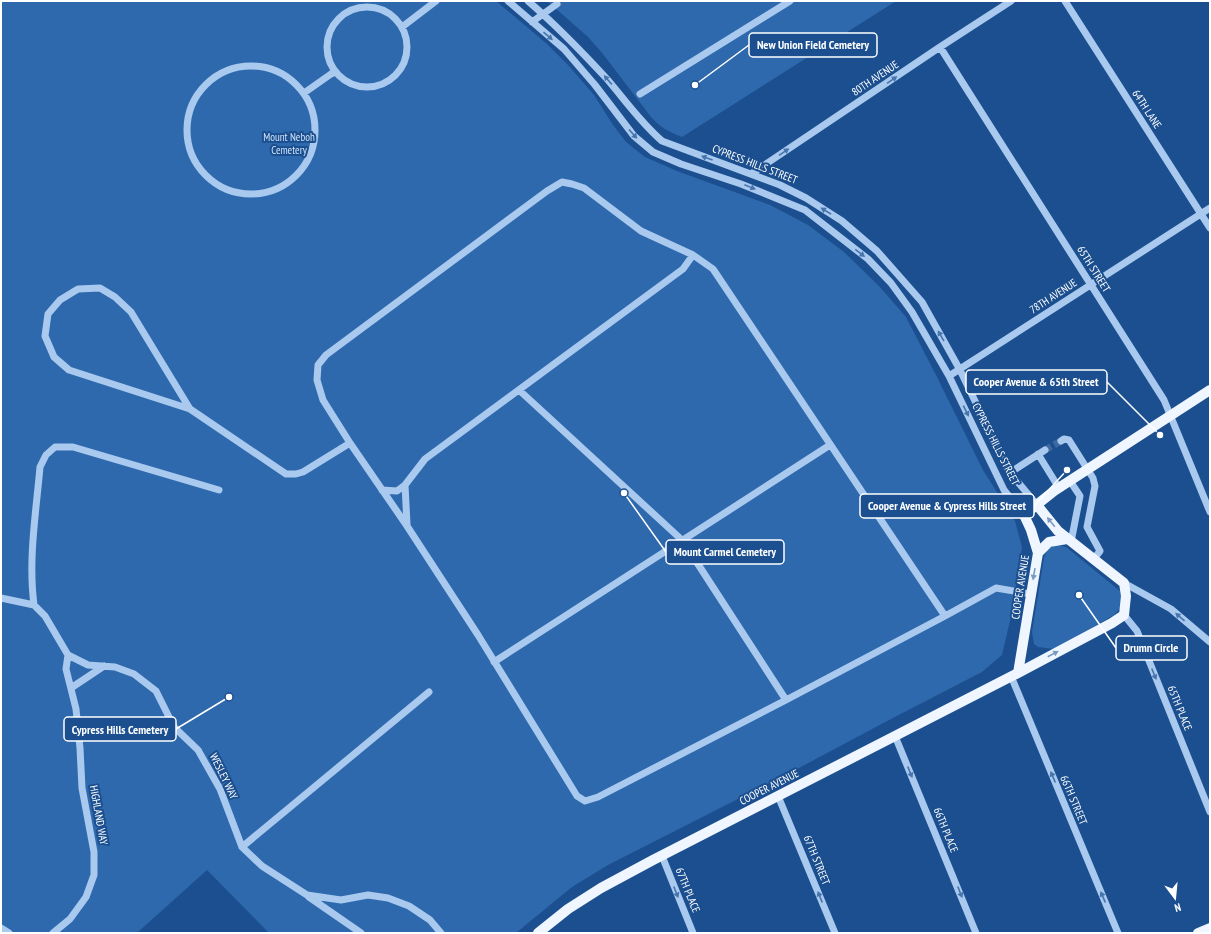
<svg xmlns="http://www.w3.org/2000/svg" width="1211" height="934" viewBox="0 0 1211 934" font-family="'PT Sans Narrow',sans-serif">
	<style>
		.green { fill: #2e69ad }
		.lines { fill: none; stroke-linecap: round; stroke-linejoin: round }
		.minor-tunnel { stroke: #3d69a0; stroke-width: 7; stroke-dasharray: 7 3.5; stroke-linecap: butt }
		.minor { stroke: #a9c9ee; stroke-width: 7 }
		.major { stroke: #f0f6ff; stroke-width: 10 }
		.oneway { fill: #4674ac }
		.oneway2 { fill: #7b9ac1 }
		.labels { text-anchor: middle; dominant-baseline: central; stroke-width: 4; stroke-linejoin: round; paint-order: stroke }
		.street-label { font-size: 11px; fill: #fff; stroke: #1b4f8f }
		.park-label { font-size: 11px; fill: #cfe3fa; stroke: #1b4f8f }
		.leader { fill: none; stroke: #fff; stroke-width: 1.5 }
		.callout-dot { fill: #fff; stroke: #1b4f8f; stroke-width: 1.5 }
		.callout { fill: #1b4f8f; stroke: #fff; stroke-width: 1.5 }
		.callout-label { font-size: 12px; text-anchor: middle; font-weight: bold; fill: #fff }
	</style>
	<rect width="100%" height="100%" fill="#1b4f8f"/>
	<path class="green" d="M1 1H496L547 44 569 66 594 95 613 125 626 142 645 157 677 171 770 205 808 225 844 252 879 286 906 317 936 375 983 470 1015 521 1022 547 1013 608 1002 655 982 672 891 719 797 769 608 865 572 887 516 933H269L207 870 137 933H1Z
		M547 1H896L682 137C669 132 660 127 651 117L603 54 588 37Z
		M1058 545 1066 547 1120 591 1122 599V606L1114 615 1054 649 1038 647 1034 644 1032 632 1044 558C1047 549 1050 547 1058 545Z"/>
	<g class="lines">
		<path class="minor-tunnel" d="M557 4 562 1
			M1045 450 1061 441"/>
		<path class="minor" d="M508 1 564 49 595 85 634 136 653 152 681 164 741 184 805 210 868 259 891 283 912 312 949 376 1004 490 1024 515
			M528 1C555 24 583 53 607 79 625 100 640 122 662 141L780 185 806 198 842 221 877 251 922 302 960 370 1005 463 1017 481 1037 505
			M1065 1 1210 228
			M327 47a40 40 0 1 1 80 0a40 40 0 1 1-80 0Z
			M532 22 557 4
			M402 27 436 1
			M940 47 1164 400 1210 512
			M187 130a64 64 0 1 1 128 0a64 64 0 1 1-128 0Z
			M304 93 331 74 335 72
			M640 94 790 1
			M751 174 940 47 1011 1
			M949 376 1210 208
			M519 390 683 541 786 700
			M190 409 69 370 54 357 45 336 48 314 60 300 78 289 100 288 115 297 131 312 190 409 286 474H296L303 472 350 443
			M1061 441 1064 439 1069 440 1093 478 1095 486 1087 527 1100 551 1093 560
			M1038 454 1059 488
			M1011 472 1045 450
			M1070 481 1080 496 1071 542
			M382 490 397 491 405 485
			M407 524 405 485 425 459 683 269 693 255
			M1124 583 1171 609 1210 642
			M1 598 34 605 45 616 68 655 88 665 115 667 134 674 156 691 174 727 198 750 220 789 242 847 262 866 307 895 341 900 368 895 388 898 409 906 430 920 441 933
			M34 605C28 559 36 513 40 467L46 455 55 447H73L219 490
			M1124 615 1137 631 1210 812
			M945 616 786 700 598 797 585 801 577 796 478 635 407 526 350 443 323 400 317 380 318 365 326 355 547 191 562 182 572 184 584 188 641 231 693 255 713 269 945 616 996 588 1031 594
			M494 662 830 445
			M1011 676 1118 933
			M71 688 104 666
			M895 736 976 933
			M778 796 835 933
			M242 847 429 692
			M662 856 693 933
			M309 897 361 933
			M1 928 9 933
			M53 933 70 919 86 897 94 875V852L82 788 80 748 76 709 66 669 68 655"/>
		<path class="major" d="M1038 553 1049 542 1067 539
			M1018 673 1038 553 1031 530 1024 515 1054 491 1210 390
			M538 933 568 909 601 888 653 860 1018 673 1112 623 1124 615 1126 596 1124 583 1058 531 1037 505
			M1198 933 1210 928"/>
	</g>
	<defs><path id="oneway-solid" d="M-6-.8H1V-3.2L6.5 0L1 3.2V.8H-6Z"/></defs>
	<g class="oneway">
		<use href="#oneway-solid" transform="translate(548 36) rotate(41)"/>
		<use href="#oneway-solid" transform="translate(608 80) rotate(-131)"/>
		<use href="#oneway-solid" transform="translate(892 80) rotate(-34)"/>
		<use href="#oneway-solid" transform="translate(633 134) rotate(48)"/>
		<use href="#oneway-solid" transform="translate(784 152) rotate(-34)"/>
		<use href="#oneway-solid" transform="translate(707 158) rotate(-160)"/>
		<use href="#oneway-solid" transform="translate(750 187) rotate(22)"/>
		<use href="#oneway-solid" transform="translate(826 211) rotate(-148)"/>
		<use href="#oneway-solid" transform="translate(860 253) rotate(38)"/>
		<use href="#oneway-solid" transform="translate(941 336) rotate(-120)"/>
		<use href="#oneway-solid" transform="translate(966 411) rotate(64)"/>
		<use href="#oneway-solid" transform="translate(1180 617) rotate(-139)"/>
		<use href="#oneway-solid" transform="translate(1154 674) rotate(68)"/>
		<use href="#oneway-solid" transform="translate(910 772) rotate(68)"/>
		<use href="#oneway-solid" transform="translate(1053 777) rotate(-113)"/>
		<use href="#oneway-solid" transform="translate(676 892) rotate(68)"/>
		<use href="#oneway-solid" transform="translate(960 892) rotate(68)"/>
		<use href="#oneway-solid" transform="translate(820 897) rotate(-112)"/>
		<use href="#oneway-solid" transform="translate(1103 897) rotate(-113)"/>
	</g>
	<g class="oneway2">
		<use href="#oneway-solid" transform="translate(1051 522) rotate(-129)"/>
		<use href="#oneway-solid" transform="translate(1034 574) rotate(100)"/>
		<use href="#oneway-solid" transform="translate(1053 654) rotate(-28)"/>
	</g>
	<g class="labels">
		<g class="street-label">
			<text transform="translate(875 78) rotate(-34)">80TH AVENUE</text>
			<text transform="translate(1147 109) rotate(57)">64TH LANE</text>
			<text transform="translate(755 164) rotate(21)">CYPRESS HILLS STREET</text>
			<text transform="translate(1094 269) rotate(58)">65TH STREET</text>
			<text transform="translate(1053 296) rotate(-33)">78TH AVENUE</text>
			<text transform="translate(996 444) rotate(63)">CYPRESS HILLS STREET</text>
			<text transform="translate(1020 587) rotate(-81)">COOPER AVENUE</text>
			<text transform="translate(1180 708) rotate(68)">65TH PLACE</text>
			<text transform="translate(224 776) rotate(64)">WESLEY WAY</text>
			<text transform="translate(769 787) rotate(-27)">COOPER AVENUE</text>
			<text transform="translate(1074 800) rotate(67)">66TH STREET</text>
			<text transform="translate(99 815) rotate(80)">HIGHLAND WAY</text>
			<text transform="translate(946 830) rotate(68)">66TH PLACE</text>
			<text transform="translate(817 860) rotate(68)">67TH STREET</text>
			<text transform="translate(688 890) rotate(68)">67TH PLACE</text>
		</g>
		<g class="park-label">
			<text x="289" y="137">Mount Neboh<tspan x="289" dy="13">Cemetery</tspan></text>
		</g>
	</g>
	<path class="leader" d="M695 85L749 45M1160 435L1107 382M1067 470L1034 506M624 493L666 552M1079 595L1116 648M229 697L176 729"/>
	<g class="callout-dot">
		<circle cx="695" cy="85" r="4"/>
		<circle cx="1160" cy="435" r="4"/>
		<circle cx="1067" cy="470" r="4"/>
		<circle cx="624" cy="493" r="4"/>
		<circle cx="1079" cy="595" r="4"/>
		<circle cx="229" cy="697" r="4"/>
	</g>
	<g class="callout">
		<rect x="749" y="33" width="128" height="24" rx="4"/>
		<rect x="966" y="370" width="141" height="24" rx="4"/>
		<rect x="860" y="494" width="174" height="24" rx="4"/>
		<rect x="666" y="540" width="118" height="24" rx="4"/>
		<rect x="1116" y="636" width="71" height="24" rx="4"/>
		<rect x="64" y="717" width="112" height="24" rx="4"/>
	</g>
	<g class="callout-label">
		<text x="813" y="49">New Union Field Cemetery</text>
		<text x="1036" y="386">Cooper Avenue &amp; 65th Street</text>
		<text x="947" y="510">Cooper Avenue &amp; Cypress Hills Street</text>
		<text x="725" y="556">Mount Carmel Cemetery</text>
		<text x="1151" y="652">Drumn Circle</text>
		<text x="120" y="734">Cypress Hills Cemetery</text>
	</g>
	<rect width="1211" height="934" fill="none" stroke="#ffffff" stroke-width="4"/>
	<g transform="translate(1175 898) rotate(164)" stroke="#1b4f8f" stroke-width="3" paint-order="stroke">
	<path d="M0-3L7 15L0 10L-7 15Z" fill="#ffffff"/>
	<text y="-6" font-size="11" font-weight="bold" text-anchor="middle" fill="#ffffff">N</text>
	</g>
</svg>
